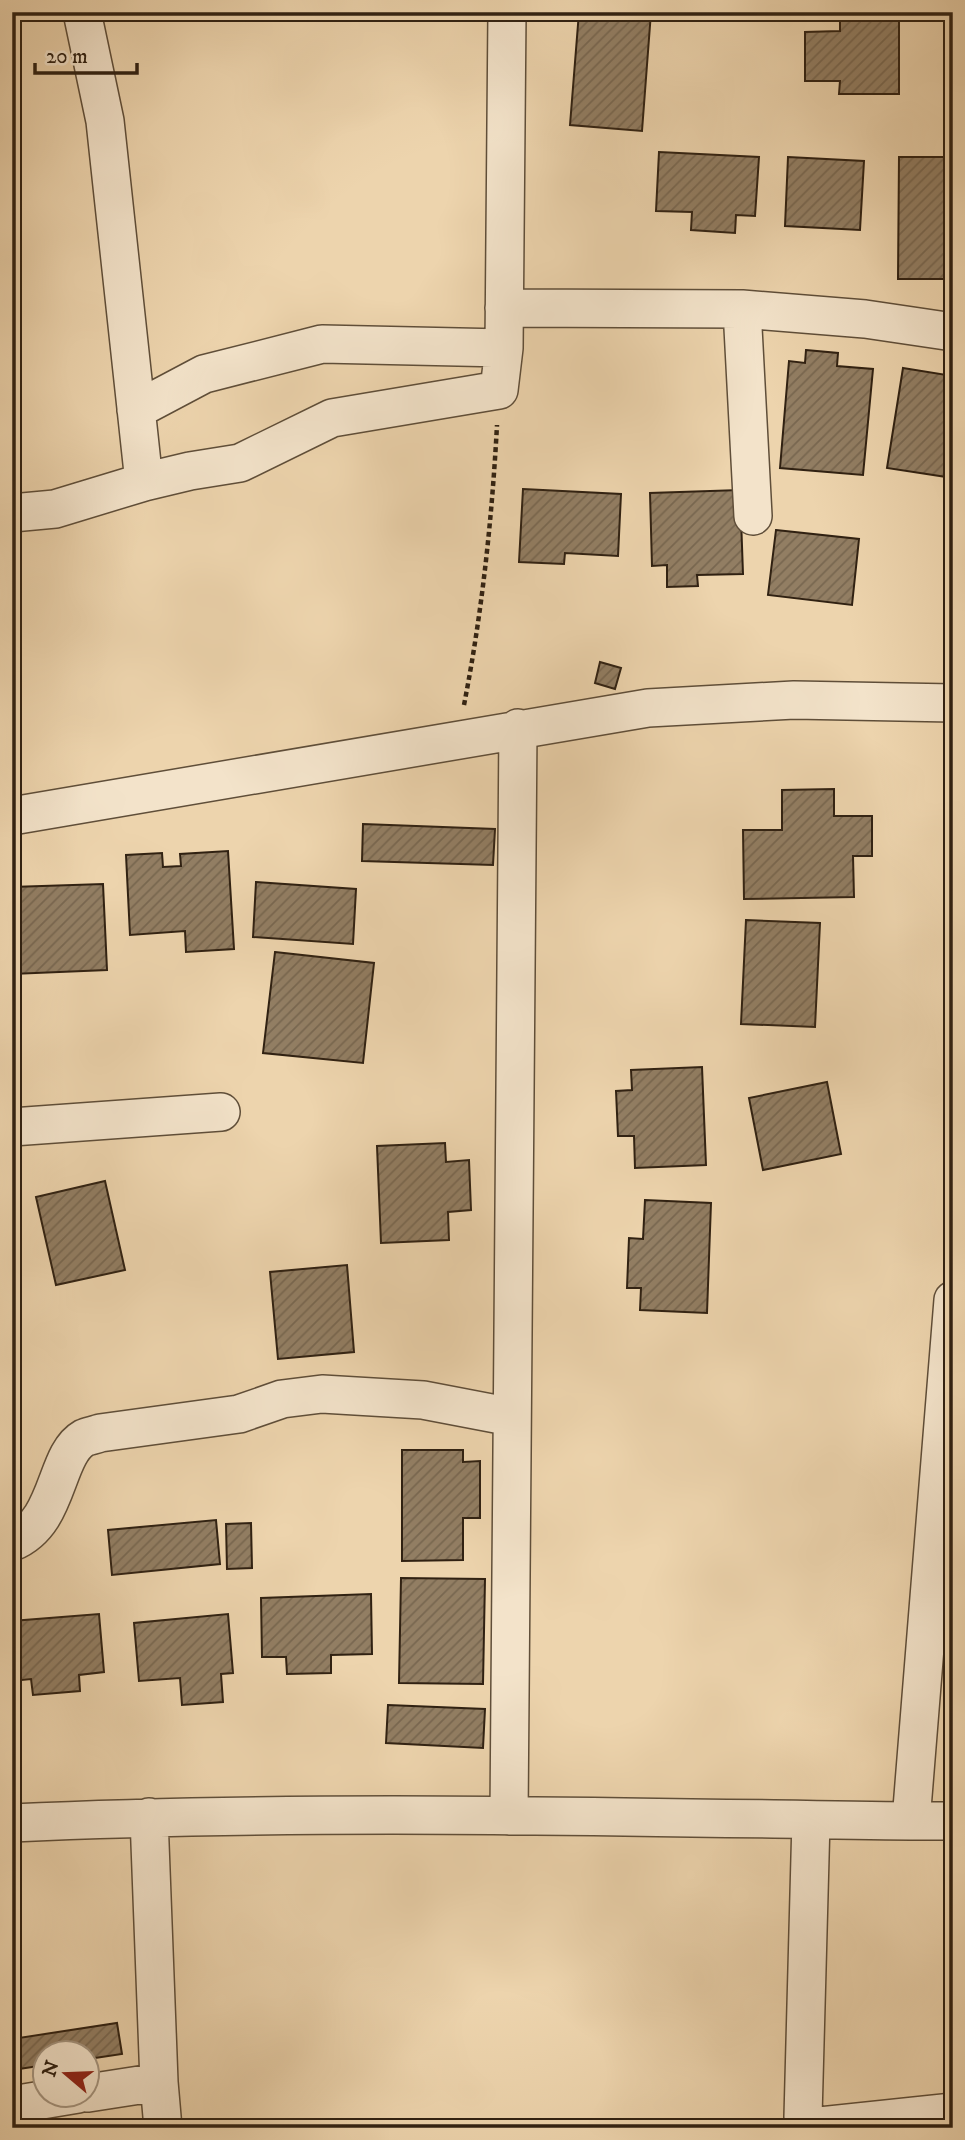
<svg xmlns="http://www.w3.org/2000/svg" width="965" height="2140" viewBox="0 0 965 2140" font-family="'IM FELL DW Pica',serif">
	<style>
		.building { fill: url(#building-hatch); stroke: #302112; stroke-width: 2 }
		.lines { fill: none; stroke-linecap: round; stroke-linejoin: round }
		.minor-casing { stroke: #5f4e39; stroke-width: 40 }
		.path { stroke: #302112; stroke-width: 4.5; stroke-dasharray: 5 3.5; stroke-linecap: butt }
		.minor { stroke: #f3e3ca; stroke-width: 37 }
	</style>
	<defs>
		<pattern id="building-hatch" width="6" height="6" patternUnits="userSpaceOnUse" patternTransform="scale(1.75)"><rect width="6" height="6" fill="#927e63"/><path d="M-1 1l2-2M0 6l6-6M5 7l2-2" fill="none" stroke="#786750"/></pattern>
	</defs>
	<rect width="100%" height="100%" fill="#edd4ad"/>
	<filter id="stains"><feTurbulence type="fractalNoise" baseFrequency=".00286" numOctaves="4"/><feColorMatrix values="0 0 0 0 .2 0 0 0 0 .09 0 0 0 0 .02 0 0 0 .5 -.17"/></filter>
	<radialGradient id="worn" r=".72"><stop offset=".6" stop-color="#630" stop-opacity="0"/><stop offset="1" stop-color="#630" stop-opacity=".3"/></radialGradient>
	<path class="building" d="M579 12H651L642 131 570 125Z
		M840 12H899V94H839L840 81H805V32L840 31Z
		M659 152 759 157 755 216 736 215 735 233 691 230 692 212 656 211Z
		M788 157 864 161 860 230 785 226Z
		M899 157H953V279H898Z
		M806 350 838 353 837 366 873 369 863 475 780 468 789 361 805 363Z
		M903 368 953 376V478L887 468Z
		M523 489 621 494 618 556 565 553 564 564 519 562Z
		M740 490 743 574 697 575 698 586 667 587V565L652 566 650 493Z
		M776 530 859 539 852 605 768 595Z
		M600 662 621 668 615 689 595 683Z
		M834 789V816H872V856H853L854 897 744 899 743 830H782V790Z
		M363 824 495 829 493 865 362 861Z
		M228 851 234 949 186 952 185 931 130 935 126 855 162 853 163 867 181 866 180 854Z
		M256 882 356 889 353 944 253 937Z
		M103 884 107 970 12 974V887Z
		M746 920 820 923 815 1027 741 1024Z
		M275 952 374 963 363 1063 263 1053Z
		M702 1067 706 1165 635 1168 634 1136H618L616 1091 632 1090 631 1070Z
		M827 1082 841 1154 763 1170 749 1098Z
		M445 1143 446 1162 469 1160 471 1210 448 1212 449 1240 381 1243 377 1146Z
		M105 1181 125 1270 56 1285 36 1197Z
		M645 1200 711 1203 707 1313 640 1310 641 1288H627L629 1238 643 1239Z
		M347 1265 354 1352 278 1359 270 1272Z
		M402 1450H463V1462L480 1461V1518H463V1560L402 1561Z
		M216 1520 220 1564 112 1575 108 1530Z
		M251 1523 252 1568 227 1569 226 1524Z
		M401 1578 485 1579 483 1684 399 1683Z
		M371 1594 372 1654 331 1655V1673L287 1674 286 1657H262L261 1598Z
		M99 1614 104 1672 79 1675 80 1691 33 1695 31 1679 12 1681V1621Z
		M228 1614 233 1673 221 1674 223 1702 182 1705 180 1678 139 1681 134 1623Z
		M388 1705 485 1709 483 1748 386 1743Z
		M117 2023 122 2054 88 2059V2052H46V2065L12 2070V2039Z"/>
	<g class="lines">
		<g class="minor-casing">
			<path id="minor" d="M504 308 742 309 865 319 953 332
				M742 309 753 516
				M136 410 204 374 322 344 504 348
				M144 482 190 471 240 463 332 418 499 390 504 348 507 12
				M12 513 55 509 144 482 105 121 82 12
				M12 816 648 708 794 700 953 703
				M12 1127 221 1112
				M12 1542C60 1523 54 1455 84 1438 88 1436 95 1435 100 1433L239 1414 282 1399 322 1394 423 1400 512 1417
				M509 1816 518 728
				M149 1817 159 2082 163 2128
				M811 1820 803 2117 810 2124 820 2126 953 2112
				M911 1821H953
				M12 1823C311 1809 612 1817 911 1821L953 1300
				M88 2093 159 2082
				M12 2105 78 2094"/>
		</g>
		<path class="path" d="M464 705C482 613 492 519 497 425"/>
		<use href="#minor" class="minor"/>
	</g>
	<rect width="965" height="2140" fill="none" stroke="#edd4ad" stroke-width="42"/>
	<rect x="14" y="14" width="937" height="2112" fill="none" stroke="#302112" stroke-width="3.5"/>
	<rect x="21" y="21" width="923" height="2098" fill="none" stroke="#302112" stroke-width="2"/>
	<g transform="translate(66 2074) rotate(289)"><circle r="33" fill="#f3e3ca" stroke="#a59580" stroke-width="2"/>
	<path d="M0-5L12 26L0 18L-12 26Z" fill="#8f2418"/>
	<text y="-10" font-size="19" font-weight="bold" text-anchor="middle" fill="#302112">N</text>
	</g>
	<path d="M35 63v10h102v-10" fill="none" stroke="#302112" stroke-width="3.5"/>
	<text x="46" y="63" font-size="21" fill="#302112" stroke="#f3e3ca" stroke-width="5" paint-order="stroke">20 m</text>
	<rect width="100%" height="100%" filter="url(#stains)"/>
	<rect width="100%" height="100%" fill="url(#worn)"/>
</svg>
